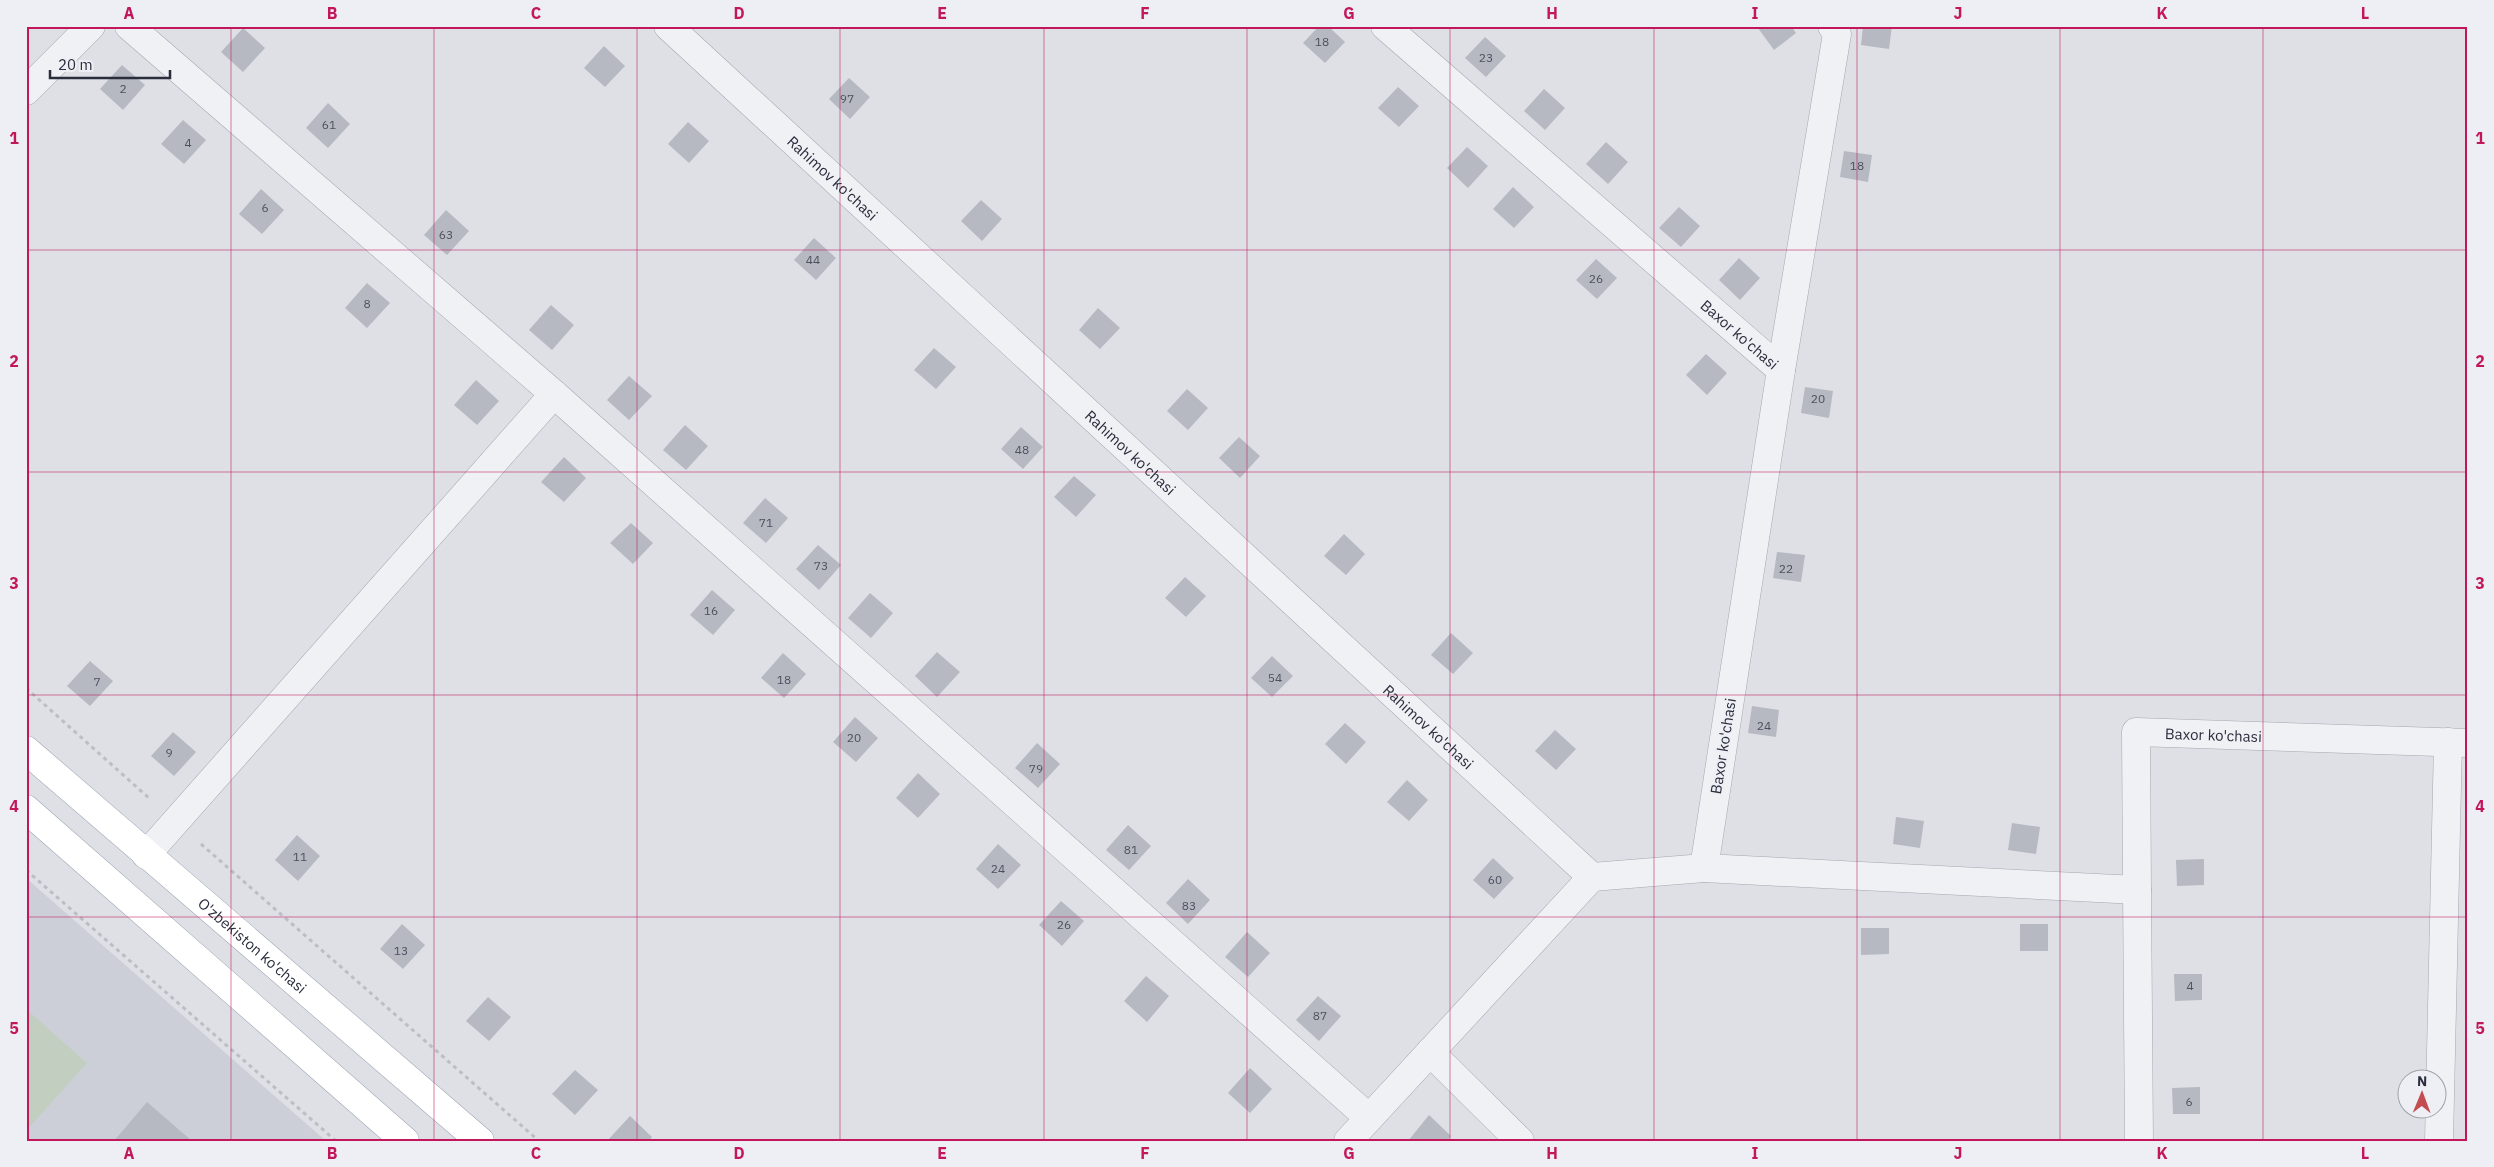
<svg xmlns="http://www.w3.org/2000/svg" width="2494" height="1167" viewBox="0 0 2494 1167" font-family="'IBM Plex Sans',sans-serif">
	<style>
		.built { fill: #cccfd8 }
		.green { fill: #c2cfc0 }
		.building { fill: #b6b9c2 }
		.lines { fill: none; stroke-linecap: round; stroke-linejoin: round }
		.minor-casing { stroke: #a4a7b0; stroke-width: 29 }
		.major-casing { stroke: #9ea3b1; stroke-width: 29 }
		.path { stroke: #bcbec5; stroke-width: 3; stroke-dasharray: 4 4; stroke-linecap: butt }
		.minor { stroke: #f0f1f5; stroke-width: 28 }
		.major { stroke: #fff; stroke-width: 28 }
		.grid { fill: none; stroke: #c2185b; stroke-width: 1; stroke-opacity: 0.55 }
		.labels { text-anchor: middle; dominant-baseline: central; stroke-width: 4; stroke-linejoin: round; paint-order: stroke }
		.number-label { font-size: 12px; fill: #4c505e }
		.street-label { font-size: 15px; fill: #292d3c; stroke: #edeff4 }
		.neatline { fill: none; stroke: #c2185b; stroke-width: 2 }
		.grid-label { font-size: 16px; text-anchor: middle; font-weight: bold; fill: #c2185b }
	</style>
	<rect width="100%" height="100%" fill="#dee0e6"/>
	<path class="built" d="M26 878 326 1141H26Z"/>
	<path class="green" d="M26 1009 87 1063 26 1131Z"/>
	<path class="building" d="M1319 26H1328L1345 42 1325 63 1303 43Z
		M1760 26H1791L1796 33 1774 50 1758 28Z
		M1863 26H1892L1889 49 1861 45Z
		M243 28 265 48 243 72 221 52Z
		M1485 37 1506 56 1486 77 1465 58Z
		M604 46 625 66 605 87 584 68Z
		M122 65 145 85 123 110 100 89Z
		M849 78 870 97 850 119 829 99Z
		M1398 87 1419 106 1399 127 1378 108Z
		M1544 89 1565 108 1545 130 1524 111Z
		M328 103 350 124 328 148 306 128Z
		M183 120 206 140 184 164 161 144Z
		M688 122 709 141 689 163 668 144Z
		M1606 142 1628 162 1608 184 1586 164Z
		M1467 147 1488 166 1468 188 1447 168Z
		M1844 151 1872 155 1868 182 1840 177Z
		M1513 187 1534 207 1514 228 1493 209Z
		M261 189 284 210 262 234 239 214Z
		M981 200 1002 219 982 241 961 221Z
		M1679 207 1700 226 1681 247 1659 228Z
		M446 210 469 231 447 255 424 235Z
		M814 238 836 258 816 280 794 260Z
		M1739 258 1760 278 1740 300 1719 280Z
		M1596 259 1617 278 1597 299 1576 280Z
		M367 283 390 303 367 328 345 308Z
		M551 305 574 325 552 350 529 330Z
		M1098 308 1120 328 1100 349 1079 330Z
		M934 348 956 367 936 389 914 370Z
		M1706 354 1727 373 1707 395 1686 375Z
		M629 376 652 396 629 420 607 400Z
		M476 380 499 401 477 425 454 405Z
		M1805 387 1833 391 1829 418 1801 413Z
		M1187 389 1208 408 1188 430 1167 411Z
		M685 425 708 446 686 470 663 450Z
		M1021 427 1043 447 1023 469 1001 449Z
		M1239 437 1260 456 1240 478 1219 458Z
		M564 457 586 478 564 502 541 482Z
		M1074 476 1096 495 1076 517 1054 497Z
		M765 498 788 518 766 543 743 523Z
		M631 523 653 543 633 564 610 543Z
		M1344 534 1365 554 1346 575 1324 556Z
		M818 545 841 565 819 590 796 569Z
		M1777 552 1805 555 1801 582 1773 578Z
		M1185 577 1206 596 1186 617 1165 598Z
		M712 590 735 610 713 635 690 615Z
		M870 593 893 613 871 638 848 618Z
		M1451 633 1473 653 1453 674 1431 655Z
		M937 652 960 672 937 697 915 676Z
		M783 653 806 674 784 698 761 678Z
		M1272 656 1293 676 1272 697 1251 678Z
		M90 661 113 681 90 706 67 686Z
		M1752 706 1779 710 1776 737 1748 733Z
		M855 717 878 738 856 762 833 742Z
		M1345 723 1366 742 1346 764 1325 744Z
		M1555 730 1576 749 1556 770 1535 751Z
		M173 732 196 752 174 776 151 756Z
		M1037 743 1060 764 1038 788 1015 768Z
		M918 773 940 794 918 818 896 798Z
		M1407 780 1428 800 1409 821 1387 802Z
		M1896 817 1924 821 1920 848 1893 844Z
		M2012 823 2040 827 2036 854 2008 850Z
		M1128 825 1151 846 1129 870 1106 850Z
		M297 835 320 856 298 881 275 860Z
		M998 844 1021 865 998 889 976 869Z
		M1493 858 1514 878 1494 899 1473 880Z
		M2204 859V885L2177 886 2176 860Z
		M1188 879 1210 900 1188 924 1166 903Z
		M1061 901 1084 921 1062 946 1039 925Z
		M402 924 425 945 403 969 380 949Z
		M2020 924H2048V951H2020Z
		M1861 928H1889V954L1861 955Z
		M1247 932 1270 953 1248 977 1225 957Z
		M2174 974H2202V1000L2175 1001Z
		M1146 976 1169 996 1147 1022 1124 1001Z
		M1318 996 1341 1016 1319 1041 1296 1020Z
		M488 997 511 1017 489 1041 466 1021Z
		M1250 1068 1272 1089 1250 1113 1228 1093Z
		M575 1070 598 1090 575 1115 552 1094Z
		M2200 1087V1114H2173L2172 1088Z
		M147 1102 192 1141H114Z
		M1429 1115 1451 1136 1447 1141H1408Z
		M630 1116 652 1137 649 1141H607Z"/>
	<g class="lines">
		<g class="minor-casing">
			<g id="minor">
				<path d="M129 26 554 394 1369 1118"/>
				<path id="s1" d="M668 26 1592 877"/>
				<path id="s2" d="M1385 26 1781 370 1704 868 1592 877"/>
				<path d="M26 91 91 26"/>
				<path d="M1781 370 1837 34 1832 26"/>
				<path d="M146 855 554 394"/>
				<path id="s3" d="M1704 868 2137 890 2136 732 2468 743"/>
				<path d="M2137 890 2139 1141"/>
				<path d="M1430 1052 1520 1141"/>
				<path d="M1348 1141 1592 877"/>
				<path d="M2439 1141 2448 742"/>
			</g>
		</g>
		<g class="major-casing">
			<g id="major">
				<path id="s4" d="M26 750 480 1141"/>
				<path d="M26 809 405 1141"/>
			</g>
		</g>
		<path class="path" d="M26 688 150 799
			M201 844 539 1141
			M26 870 336 1141"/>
		<use href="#minor" class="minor"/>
		<use href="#major" class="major"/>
	</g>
	<path class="grid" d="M231 26V1141M434 26V1141M637 26V1141M840 26V1141M1044 26V1141M1247 26V1141M1450 26V1141M1654 26V1141M1857 26V1141M2060 26V1141M2263 26V1141M26 250H2468M26 472H2468M26 695H2468M26 917H2468"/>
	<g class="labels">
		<g class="number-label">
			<text x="1322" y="41">18</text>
			<text x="1486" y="57">23</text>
			<text x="123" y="88">2</text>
			<text x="847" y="98">97</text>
			<text x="329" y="124">61</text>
			<text x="188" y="142">4</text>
			<text x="1857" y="165">18</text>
			<text x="265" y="207">6</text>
			<text x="446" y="234">63</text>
			<text x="813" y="259">44</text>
			<text x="1596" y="278">26</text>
			<text x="367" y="303">8</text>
			<text x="1818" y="398">20</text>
			<text x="1022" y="449">48</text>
			<text x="766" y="522">71</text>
			<text x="821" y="565">73</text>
			<text x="1786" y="568">22</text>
			<text x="711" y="610">16</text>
			<text x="1275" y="677">54</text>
			<text x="784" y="679">18</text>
			<text x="97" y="681">7</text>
			<text x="1764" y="725">24</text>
			<text x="854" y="737">20</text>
			<text x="169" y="752">9</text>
			<text x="1036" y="768">79</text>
			<text x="1131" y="849">81</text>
			<text x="300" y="856">11</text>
			<text x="998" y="868">24</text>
			<text x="1495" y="879">60</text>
			<text x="1189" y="905">83</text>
			<text x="1064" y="924">26</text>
			<text x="401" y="950">13</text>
			<text x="2190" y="985">4</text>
			<text x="1320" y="1015">87</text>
			<text x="2189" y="1101">6</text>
		</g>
		<g class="street-label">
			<text stroke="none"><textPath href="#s1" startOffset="224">Rahimov ko'chasi</textPath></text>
			<text stroke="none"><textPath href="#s2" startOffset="470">Baxor ko'chasi</textPath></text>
			<text stroke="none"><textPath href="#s1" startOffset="629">Rahimov ko'chasi</textPath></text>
			<text stroke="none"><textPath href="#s1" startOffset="1034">Rahimov ko'chasi</textPath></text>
			<text stroke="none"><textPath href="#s3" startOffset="669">Baxor ko'chasi</textPath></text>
			<text transform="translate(1723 746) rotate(-81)">Baxor ko'chasi</text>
			<text stroke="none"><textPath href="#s4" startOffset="299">O'zbekiston ko'chasi</textPath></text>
		</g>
	</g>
	<rect width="2494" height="1167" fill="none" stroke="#edeff4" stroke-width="55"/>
	<g transform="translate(2422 1094) rotate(1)"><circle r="24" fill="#edeff4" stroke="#9fa1aa"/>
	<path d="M0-4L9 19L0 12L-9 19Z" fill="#c24c50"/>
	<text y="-8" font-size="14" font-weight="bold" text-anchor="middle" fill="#292d3c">N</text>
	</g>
	<path d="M50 70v8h120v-8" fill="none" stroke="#292d3c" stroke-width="2.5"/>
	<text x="58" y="70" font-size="15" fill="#292d3c" stroke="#edeff4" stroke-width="4" paint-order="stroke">20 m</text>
	<rect x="28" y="28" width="2438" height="1112" class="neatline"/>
	<g class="grid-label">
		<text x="129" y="19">A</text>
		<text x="332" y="19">B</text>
		<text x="536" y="19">C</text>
		<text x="739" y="19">D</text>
		<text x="942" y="19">E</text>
		<text x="1145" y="19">F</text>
		<text x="1349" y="19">G</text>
		<text x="1552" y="19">H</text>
		<text x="1755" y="19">I</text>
		<text x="1958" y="19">J</text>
		<text x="2162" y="19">K</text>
		<text x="2365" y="19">L</text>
		<text x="14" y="144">1</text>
		<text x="2480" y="144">1</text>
		<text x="14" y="367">2</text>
		<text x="2480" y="367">2</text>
		<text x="14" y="589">3</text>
		<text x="2480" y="589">3</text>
		<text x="14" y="812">4</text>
		<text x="2480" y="812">4</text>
		<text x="14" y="1034">5</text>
		<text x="2480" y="1034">5</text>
		<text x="129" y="1159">A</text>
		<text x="332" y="1159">B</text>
		<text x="536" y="1159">C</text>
		<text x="739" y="1159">D</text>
		<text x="942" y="1159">E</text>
		<text x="1145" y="1159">F</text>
		<text x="1349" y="1159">G</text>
		<text x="1552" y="1159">H</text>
		<text x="1755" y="1159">I</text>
		<text x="1958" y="1159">J</text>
		<text x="2162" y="1159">K</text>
		<text x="2365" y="1159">L</text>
	</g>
</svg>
